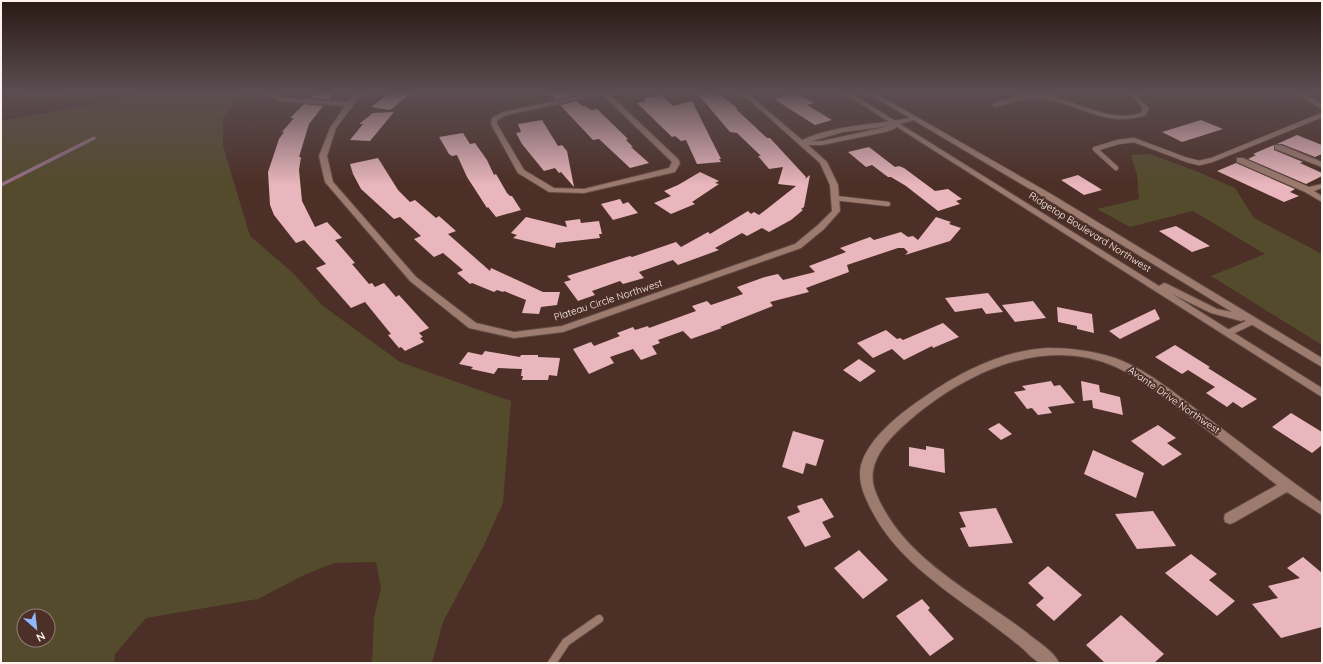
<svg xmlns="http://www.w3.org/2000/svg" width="1323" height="664" viewBox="0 0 1323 664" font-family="Quicksand,sans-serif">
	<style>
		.built { fill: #583428 }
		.green { fill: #544b2d; fill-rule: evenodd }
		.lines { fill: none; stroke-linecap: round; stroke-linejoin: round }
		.stream { stroke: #966f85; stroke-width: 3.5 }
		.building { fill: #e8b6bc }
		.lane-far2-casing { stroke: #624c44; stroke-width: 6 }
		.lane-far1-casing { stroke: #624c44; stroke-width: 8 }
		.lane-casing { stroke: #624c44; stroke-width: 10 }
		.street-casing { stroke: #624c44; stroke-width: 2 }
		.secondary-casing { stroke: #624c44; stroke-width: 2 }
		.lane-far2 { stroke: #9d7b6f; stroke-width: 4.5 }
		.lane-far1 { stroke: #9d7b6f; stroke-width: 6 }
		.lane { stroke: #9d7b6f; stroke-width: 8 }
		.street { fill: #9d7b6f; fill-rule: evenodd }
		.secondary { fill: #9d7b6f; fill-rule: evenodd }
		.labels { text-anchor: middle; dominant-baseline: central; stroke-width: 4; stroke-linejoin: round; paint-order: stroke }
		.street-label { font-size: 10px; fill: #fef2ee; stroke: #4c2f26 }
	</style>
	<rect width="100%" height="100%" fill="#4c2f26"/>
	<path class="built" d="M10 92H103L4 109Z"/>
	<path class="green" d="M28 92H61V96L58 97 25 102Z
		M160 92H233L240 97 223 117V146L250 236 292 272 323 306 400 362 511 401 503 503 484 545 443 622 432 663H372L374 618 381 588 376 562 334 563 302 576 258 599 146 618 115 654 114 663H1V121ZM24 616H48V640H24Z
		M1150 154 1201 173 1235 188 1254 218 1322 254V345L1211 276 1265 254 1193 211 1130 227 1097 209 1139 199 1137 175 1131 155Z"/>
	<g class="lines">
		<path class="stream" d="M1 185 94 138"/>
	</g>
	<path class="building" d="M318 92H335L329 99 311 98Z
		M391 92H413L390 110 371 107Z
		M548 92H568L572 96 555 99Z
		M694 92H714L720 96H722L738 109H736L767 138H770L806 177 805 179 810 175 804 207 801 209 803 210 791 220 769 232 762 228 747 236 742 233 715 248 719 250 678 265 673 260 639 272 644 278 623 284 620 281 592 291 595 295 578 301 564 282 571 280 567 276 630 256 632 257 676 242 681 247 708 232 710 234 748 211 751 214 754 212 759 215 796 186 778 184 783 167 769 169 758 156H761L737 133 730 132 702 99Z
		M792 93 796 96 799 95 814 103 807 105 832 120 815 125 774 99Z
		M661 95 673 106 692 101 721 159H719L721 162 697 164 686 140 681 141 675 136 672 137 637 103 646 101 644 98Z
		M577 101 582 106H585L591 110 597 109 628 139 626 140 633 147H631L649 163 630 168 599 139 593 140 560 105Z
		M304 104 323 106 309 124 299 157H301L299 170 302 201 315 227 327 222 342 238 335 240 355 263 352 264 369 284 372 283 375 287 384 283 396 297 399 295 429 328 419 333 423 337 420 338 424 342 405 351 401 347 399 348 388 335 391 334 365 302 351 308 316 268 326 264 304 240 296 243 274 215 270 205 268 172 279 139 284 132H282L294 118H290Z
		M394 112 370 141 350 140 363 124H359L373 113Z
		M542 120 558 146 562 145 567 151 574 187 561 172 559 173 555 168 544 171 522 144 516 133 521 132 518 124Z
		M1201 120 1223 129 1182 142 1162 132Z
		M463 133 470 144 475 143 487 160 494 175 496 174 507 193 510 196H512L521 210 496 217 488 207 487 208 467 177 457 155 452 156 449 154 439 137Z
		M1297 135 1322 145V154L1315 157 1282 144H1277Z
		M1274 145V150L1303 162 1300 163 1322 173V176L1306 184 1248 159 1256 155 1253 154Z
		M869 147 895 167 899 166 904 168 935 191 948 189 962 199 956 201 960 204 938 211 906 186 891 177H888L872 165 866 167 848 152Z
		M378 158 398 190 410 202 415 200 436 218 439 216 456 231 448 234 490 271 491 268 543 292H560L557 305 541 307 539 314 522 313 526 300 504 291 503 292 497 290 494 292 472 283 470 284 457 273 463 270 443 253 434 257 414 239 421 236 400 217 394 219 361 189 353 174 350 164Z
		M1236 163 1295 189 1290 192 1299 196 1284 202 1217 171Z
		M700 172 719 181 715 183 719 184 692 202 695 204 671 214 654 203 671 196 664 191 678 185Z
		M1078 175 1096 186 1102 190 1084 195 1061 180Z
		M620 199 623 204 628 202 638 213 613 220 601 204Z
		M526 217 567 227 565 221 580 219 581 223 599 221 602 234H599L600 238 556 243 555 248 513 238 517 235 511 233Z
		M936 217 951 222 949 224 961 228 950 241 905 255 908 252 904 248H898L847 265 849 272 806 288 809 292 770 302 773 306 720 327 722 328 691 339 683 331 658 340 660 343 652 346 657 354 641 360 633 349 610 357 614 363 589 374 573 349 591 342 594 346 620 336 617 333 633 327 635 330 648 326 649 328 696 311 692 306 707 301 711 305 743 294 737 287 765 277 778 274 783 280 815 272 809 266 846 252 840 248 870 237 874 240 901 232 908 237 913 236 918 240Z
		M1176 226 1210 246 1192 252 1159 231Z
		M988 293 1003 312 986 314 982 308 955 312 945 298Z
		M1033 301 1046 318 1015 322 1002 305Z
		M1057 307 1092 314 1094 333 1077 329V326L1058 322Z
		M1155 309 1160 319 1120 339 1109 331Z
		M943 323 959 337 933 348 932 346 904 360 892 349 873 358 857 343 886 330 897 339 900 338 903 340Z
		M1175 345 1210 367 1208 368 1257 399 1242 408 1233 402 1227 407 1206 393 1215 387 1188 370 1182 374 1155 357Z
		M485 351 520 357 521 355H538V357L560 358 557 376 549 375 548 380H522L523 376H521L522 369 498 368 494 374 471 369 473 367 459 364 468 352 482 355Z
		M859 359 876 371 860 382 843 370Z
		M1051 381 1054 386 1060 385 1075 403 1048 407 1052 413 1038 415 1032 408 1027 409 1014 392 1026 390 1022 386Z
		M1081 381 1099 385 1100 392 1120 397 1123 415 1093 408 1092 400 1083 401Z
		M1291 413 1322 432V445L1312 453 1272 427Z
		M999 423 1012 434 1001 440 988 429Z
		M1158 425 1176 438 1167 443 1182 454 1163 466 1131 441Z
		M793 431 824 440 816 466 806 463 803 474 782 467Z
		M926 446 944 449 945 473 909 466V447L926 450Z
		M1093 450 1144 473 1136 498 1084 474Z
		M822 498 834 517 822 522 831 537 805 547 787 517 800 512 797 506Z
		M996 508 1013 543 969 547 960 528 966 527 959 512Z
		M1153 511 1176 546 1137 549 1115 514Z
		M859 550 888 580 863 599 834 568Z
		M1191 554 1217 574 1209 580 1235 601 1217 616 1165 573Z
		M1303 557 1322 573V627L1281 638 1252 604 1278 598 1268 586 1300 578 1287 568Z
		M1048 566 1082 595 1054 621 1036 605 1044 598 1028 583Z
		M922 599 930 608 928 610 954 639 930 656 896 616Z
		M1121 615 1164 654 1154 663H1105L1086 645Z"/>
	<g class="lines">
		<g class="lane-far2-casing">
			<path id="lane-far2" d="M1116 168 1095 149 1118 142 1134 140 1187 160 1199 163 1212 160 1322 115
				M835 198 888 204"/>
		</g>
		<g class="lane-far1-casing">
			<path id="lane-far1" d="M1228 333 1253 321"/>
		</g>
		<g class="lane-casing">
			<path id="lane" d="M552 663 566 642 599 619"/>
		</g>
		<g class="street-casing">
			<path id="street" d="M267 92H271L280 97 348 102 357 92H363L336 128 327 156 333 182 416 277 476 323 514 332 562 326 795 244 818 225 832 211 830 185 820 163 740 92H746L802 140C838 124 877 125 915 117L918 119 899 124 894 129 885 132 822 145H808L827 162 838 185 840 211 824 229 801 248 563 332 514 338 469 328 410 281 325 182 319 156 330 128 345 106 278 101 267 94ZM890 126 822 141H812L843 132Z
				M596 92H607L678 159 680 163 675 172 584 193 549 192 518 173 491 124 492 118 503 112ZM602 94 672 162 669 168 584 189 554 188 524 170 497 124V120L507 115Z
				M1127 92H1133L1149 108 1146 115C1102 130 1075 99 1034 98 1020 98 1008 104 995 107L992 105C996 102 1003 100 1009 99 1017 96 1025 94 1033 94 1070 94 1104 125 1141 113L1143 108Z
				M1275 145H1281L1322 162V167L1275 149Z
				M1237 158H1243L1309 187 1322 184V188L1314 191 1322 196V202L1305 192 1237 162Z
				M1049 348C1071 348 1093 351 1115 358 1148 370 1177 395 1205 416 1244 445 1282 475 1322 503V515L1287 492 1235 522 1230 524 1225 522 1224 518 1225 514 1277 485C1247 462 1217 437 1186 414 1164 397 1142 379 1116 367 1044 335 967 372 911 419 890 437 863 463 876 493 902 558 973 592 1026 632 1036 641 1054 651 1059 663 1054 663 1047 664 1041 663 1035 662 1027 652 1022 648 1009 637 995 627 982 617 938 585 891 554 868 503 862 491 858 479 861 465 869 437 903 411 926 396 962 371 1004 350 1049 348Z"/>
		</g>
		<g class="secondary-casing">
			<path id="secondary" d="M842 92H849L1159 286 1164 283 1167 284 1217 309 1232 312 1045 198 866 92H873L1051 194 1322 358V367L1244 320 1241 321 1211 313 1172 294 1322 388V397Z
				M1292 92H1299L1322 104V109Z"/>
		</g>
		<use href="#lane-far2" class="lane-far2"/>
		<use href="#lane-far1" class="lane-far1"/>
		<use href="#lane" class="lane"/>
		<use href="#street" class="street"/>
		<use href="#secondary" class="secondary"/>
	</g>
	<linearGradient id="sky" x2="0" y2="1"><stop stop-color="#2a1a15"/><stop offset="0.5" stop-color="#5b4d52"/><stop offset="1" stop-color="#5b4d52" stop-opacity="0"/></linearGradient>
	<rect width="1323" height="185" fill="url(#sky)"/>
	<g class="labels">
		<g class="street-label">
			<text transform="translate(1090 232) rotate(32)">Ridgetop Boulevard Northwest</text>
			<text transform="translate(608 300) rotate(-18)">Plateau Circle Northwest</text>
			<text transform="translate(1174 400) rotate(35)">Avante Drive Northwest</text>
		</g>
	</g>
	<rect width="1323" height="664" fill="none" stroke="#fef2ee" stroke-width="4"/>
	<g transform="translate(36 628) rotate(152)"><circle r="19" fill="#4c2f26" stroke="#937d76"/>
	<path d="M0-3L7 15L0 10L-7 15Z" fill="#8fb8fd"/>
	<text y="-6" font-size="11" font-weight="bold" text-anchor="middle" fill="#fef2ee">N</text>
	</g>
</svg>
